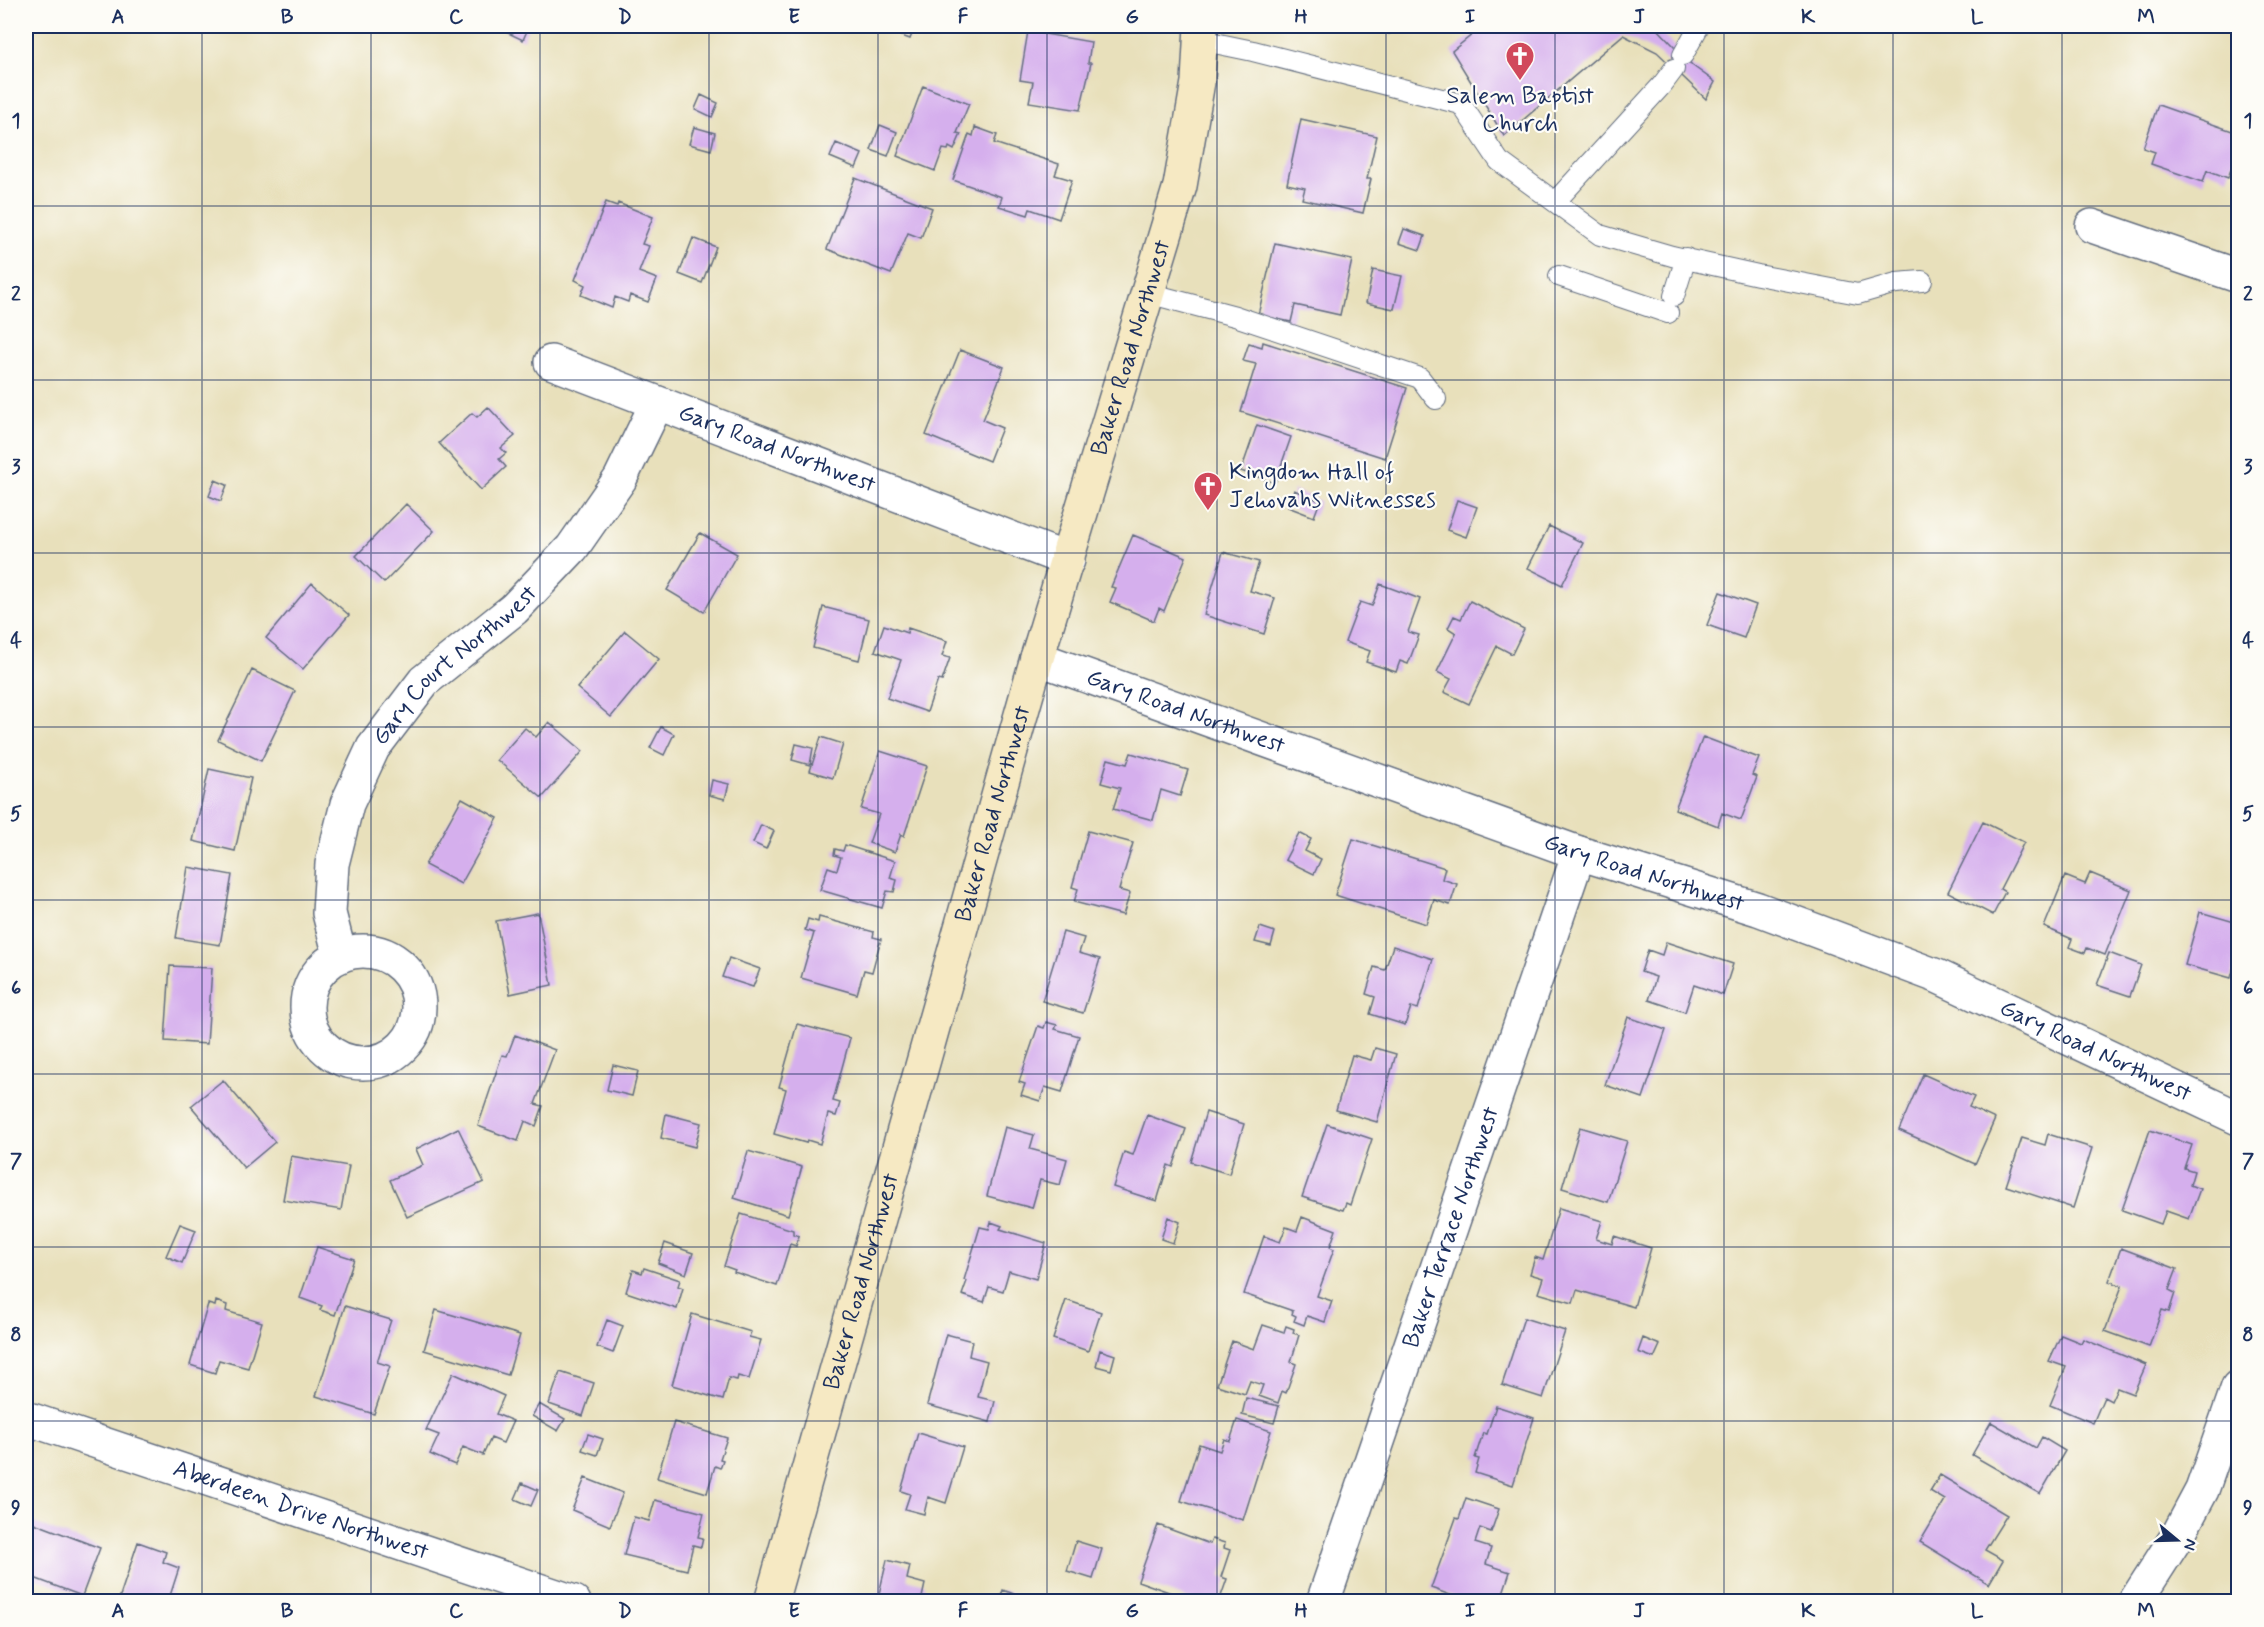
<svg xmlns="http://www.w3.org/2000/svg" width="2264" height="1627" viewBox="0 0 2264 1627" font-family="Mynerve,sans-serif">
	<style>
		.building { fill: #d5afed }
		.lines { fill: none; stroke-linecap: round; stroke-linejoin: round }
		.lane-casing { stroke: #636d7f; stroke-width: 22 }
		.street-casing { stroke: #636d7f; stroke-width: 36 }
		.secondary-casing { stroke: #636d7f; stroke-width: 36 }
		.lane { stroke: #fff; stroke-width: 20 }
		.street { stroke: #fff; stroke-width: 33 }
		.secondary { stroke: #f6e9c3; stroke-width: 33 }
		.grid { fill: none; stroke: #1b2f5e; stroke-width: 1.5; stroke-opacity: 0.55 }
		.labels { text-anchor: middle; dominant-baseline: central; stroke-width: 4.5; stroke-linejoin: round; paint-order: stroke }
		.poi-label { font-size: 24px; fill: #1b2f5e; stroke: #fdfcf7 }
		.street-label { font-size: 24px; fill: #1b2f5e; stroke: #fdfcf7 }
		.neatline { fill: none; stroke: #1b2f5e; stroke-width: 2 }
		.grid-label { font-size: 20px; text-anchor: middle; font-weight: bold; fill: #1b2f5e }
	</style>
	<rect width="100%" height="100%" fill="#fdfcf7"/>
	<filter id="ink" filterUnits="userSpaceOnUse"><feTurbulence type="fractalNoise" baseFrequency=".0167" numOctaves="2"/><feDisplacementMap in="SourceGraphic" scale="12" xChannelSelector="R" yChannelSelector="G"/><feConvolveMatrix kernelMatrix="1 2 1 2 8 2 1 2 1" color-interpolation-filters="sRGB"/></filter>
	<filter id="wash" filterUnits="userSpaceOnUse"><feTurbulence type="fractalNoise" baseFrequency=".008" numOctaves="4" result="noise"/><feDisplacementMap in="SourceGraphic" scale="24" xChannelSelector="R" yChannelSelector="G"/><feGaussianBlur stdDeviation="1.35" result="paint"/><feColorMatrix in="noise" values="0 0 0 0 0 0 0 0 0 0 0 0 0 0 0 0 0 1.4 0 .05"/><feComposite in="paint" operator="in"/></filter>
	<g filter="url(#wash)">
		<rect width="100%" height="100%" fill="#e8e0bb"/>
		<g id="blocks">
			<path class="building" d="M509 26H529L523 40 506 32Z
				M874 26H915L910 39Z
				M1384 26H1405L1389 34Z
				M1483 26H1655L1693 66 1715 82 1706 99 1657 52 1623 35 1504 136 1452 51Z
				M1028 31 1091 42 1088 63H1091L1080 110 1029 102 1033 82 1020 80Z
				M923 86 969 104 957 133 961 134 954 150 949 147 948 150 943 149 935 171 897 156Z
				M701 95 718 103 712 117 695 109Z
				M2158 105 2238 133V149L2228 178 2207 170 2203 182 2151 164 2155 152 2143 148Z
				M1301 119 1377 136 1367 179H1371L1363 213 1302 199 1305 188 1287 184Z
				M880 125 897 132 888 156 871 150Z
				M694 127 715 133 711 150 689 144Z
				M975 127 997 135 994 143 1059 164 1055 175 1072 180 1059 219 1030 209 1028 215 999 206 1002 197 953 180 969 134 973 136Z
				M836 143 862 154 856 168 830 157Z
				M855 178 932 208 921 238 908 233 891 274 827 249Z
				M606 202 617 206 618 203 653 217 642 244 649 246 639 272 657 279 648 302 630 295 628 302 615 297 612 308 581 295 585 285 575 280Z
				M1404 229 1425 236 1420 250 1399 243Z
				M693 238 716 247 702 283 679 274Z
				M1275 243 1352 260 1340 315 1295 305 1291 322 1258 315Z
				M1373 270 1402 276 1394 309 1366 303Z
				M1263 342 1407 388 1385 458 1241 412 1256 364 1243 361 1249 343 1262 347Z
				M960 350 1004 367 983 420 1002 428 989 461 926 435Z
				M488 407 515 436 501 448 506 453 499 459 506 467 481 490 439 443 472 413 477 417Z
				M1257 425 1291 437 1275 483 1241 471Z
				M215 480 227 485 221 501 209 496Z
				M1294 490 1320 501 1314 517 1288 507Z
				M1457 500 1477 507 1466 537 1447 530Z
				M406 504 434 531 384 583 356 556Z
				M1549 526 1583 543 1562 585 1528 568Z
				M700 533 737 554 704 612 667 590Z
				M1133 535 1186 557 1164 611 1159 608 1154 621 1110 602 1116 588 1111 587Z
				M1223 552 1259 562 1250 591 1275 598 1264 634 1204 615Z
				M312 583 349 615 303 669 266 638Z
				M1380 584 1420 599 1408 632 1419 635 1408 664 1400 661 1396 672 1366 662 1370 651 1345 642 1360 602 1372 606Z
				M1720 592 1756 605 1744 638 1707 625Z
				M1470 601 1524 629 1512 654 1497 646 1469 704 1444 692 1451 679 1437 672 1456 633 1448 628 1454 616 1461 619Z
				M823 607 869 619 859 660 813 648Z
				M884 625 907 633 908 628 947 641 942 656 950 658 942 681 938 680 927 712 887 698 901 660 875 651Z
				M625 631 659 659 611 717 577 688Z
				M252 670 295 691 261 761 218 740Z
				M549 722 583 751 542 798 497 760 525 728 536 737Z
				M661 727 674 734 664 755 650 748Z
				M821 737 843 744 833 778 810 771Z
				M1703 737 1759 758 1752 775 1757 777 1741 820 1722 813 1718 826 1675 809Z
				M796 744 813 748 810 765 792 760Z
				M880 751 927 766 904 836 901 834 895 852 869 843 879 814 861 809Z
				M1131 753 1188 770 1180 796 1161 790 1153 820 1113 809 1120 788 1101 783 1108 759 1127 764Z
				M209 769 251 778 235 851 193 841Z
				M712 780 729 784 725 799 709 795Z
				M462 798 498 818 461 884 425 865Z
				M1983 822 2024 842 2000 889 2005 892 1993 915 1948 892Z
				M761 825 774 831 766 849 753 843Z
				M1088 831 1133 843 1119 890 1130 893 1123 915 1074 902 1078 889 1072 887Z
				M1299 833 1311 839 1305 851 1321 859 1314 874 1285 860Z
				M1353 839 1445 868 1442 879 1457 884 1450 905 1434 900 1426 924 1335 895Z
				M845 845 895 861 890 878 897 880 894 892 887 891 882 908 820 890 828 867 837 870 841 857 834 855 835 849 843 851Z
				M188 867 232 875 220 945 176 938Z
				M2090 873 2131 890 2105 955 2087 948 2085 953 2069 947 2072 939 2044 927 2065 876 2085 884Z
				M2200 912 2238 923V952L2231 978 2185 965Z
				M538 913 552 985 510 994 496 921Z
				M819 917 874 932 873 937 881 939 872 972 864 970 857 994 801 978 814 933 805 930 808 919 818 922Z
				M1260 927 1275 932 1271 946 1255 942Z
				M1063 932 1084 938 1079 953 1100 959 1083 1013 1042 1001Z
				M1666 942 1733 964 1723 995 1694 985 1685 1012 1649 1000 1656 977 1641 972 1648 950 1662 955Z
				M1393 946 1433 959 1418 1009 1411 1007 1405 1025 1370 1014 1375 997 1366 994 1374 967 1385 970Z
				M2109 953 2141 965 2130 996 2097 985Z
				M729 958 760 969 753 987 722 977Z
				M170 966 212 968 207 1044 165 1041Z
				M1628 1017 1666 1030 1643 1098 1605 1085Z
				M1046 1022 1057 1025 1055 1029 1079 1036 1062 1092 1045 1087 1040 1101 1021 1095 1025 1084 1019 1082 1038 1026 1044 1028Z
				M797 1024 850 1038 833 1101 840 1103 836 1116 828 1114 820 1144 807 1140 806 1143 774 1134 786 1089 779 1087Z
				M515 1035 555 1050 535 1104 543 1106 536 1126 525 1121 518 1141 478 1126 502 1055 507 1056Z
				M1375 1048 1396 1054 1377 1122 1336 1110 1352 1055 1371 1060Z
				M613 1065 638 1071 632 1096 607 1090Z
				M1923 1074 1974 1097 1969 1107 1995 1119 1975 1164 1899 1130Z
				M223 1080 275 1142 244 1168 191 1106Z
				M1206 1112 1244 1124 1229 1174 1191 1162Z
				M666 1114 701 1123 695 1147 661 1138Z
				M1147 1115 1186 1129 1173 1167 1168 1165 1157 1201 1113 1187 1124 1152 1133 1155Z
				M1327 1124 1372 1139 1350 1205 1346 1203 1343 1210 1302 1197Z
				M1005 1127 1034 1135 1030 1149 1067 1159 1060 1185 1040 1180 1032 1208 987 1196Z
				M1580 1127 1627 1141 1608 1202 1562 1188Z
				M458 1128 484 1182 407 1217 390 1180 423 1165 416 1149Z
				M2150 1130 2192 1145 2184 1168 2194 1171 2190 1185 2200 1189 2189 1219 2166 1211 2161 1224 2122 1210Z
				M2048 1134 2092 1148 2073 1208 2006 1186 2022 1138 2045 1145Z
				M748 1151 802 1167 788 1215 734 1198Z
				M291 1156 349 1166 341 1210 283 1200Z
				M1559 1208 1602 1221 1596 1239 1612 1244 1614 1236 1651 1248 1634 1307 1577 1290 1573 1303 1538 1293 1543 1278 1530 1274 1535 1257 1543 1260Z
				M741 1214 793 1230V1234L799 1236 796 1246 790 1244 777 1286 734 1272 735 1270 724 1266Z
				M1168 1217 1180 1222 1173 1243 1161 1239Z
				M1302 1217 1336 1230 1330 1247 1334 1249 1317 1296 1332 1301 1325 1322 1307 1316 1304 1325 1294 1321 1296 1316 1292 1314 1293 1311 1244 1294 1264 1236 1280 1242 1286 1227 1297 1231Z
				M991 1222 1002 1226 1000 1229 1046 1243 1036 1279 1009 1271 1003 1291 989 1287 984 1302 962 1295 967 1281 964 1280 980 1227 989 1229Z
				M180 1224 196 1230 182 1263 166 1256Z
				M665 1243 693 1253 686 1274 658 1263Z
				M317 1247 354 1259 335 1315 320 1310 322 1306 300 1298Z
				M2121 1248 2177 1269 2169 1290 2175 1293 2169 1312 2162 1310 2149 1347 2105 1331 2122 1286 2109 1281Z
				M644 1268 680 1280 678 1286 683 1288 677 1309 626 1292 633 1270 642 1273Z
				M1066 1300 1101 1312 1088 1351 1053 1339Z
				M216 1301 227 1305 226 1311 262 1322 248 1368 219 1360 215 1373 190 1365 208 1304 215 1306Z
				M345 1306 391 1320 377 1362 390 1366 374 1414 316 1396Z
				M436 1310 520 1335 508 1375 424 1350Z
				M692 1314 751 1332 749 1337 761 1340 749 1379 738 1376 737 1380 729 1378 723 1400 672 1385Z
				M1524 1318 1565 1331 1543 1398 1502 1385Z
				M607 1320 623 1326 613 1353 597 1347Z
				M1263 1325 1284 1332 1286 1326 1294 1329 1293 1333 1299 1335 1291 1362 1296 1364 1286 1393 1282 1391 1278 1403 1259 1396 1263 1385 1250 1381 1245 1394 1217 1385 1232 1341 1254 1349Z
				M946 1334 972 1341 969 1356 987 1361 978 1397 995 1401 990 1422 927 1405Z
				M2061 1335 2081 1343 2083 1339 2146 1365 2133 1394 2117 1388 2111 1401 2104 1397 2093 1423 2050 1405 2066 1367 2049 1361Z
				M1643 1338 1660 1345 1654 1358 1638 1352Z
				M1100 1350 1115 1355 1111 1370 1096 1366Z
				M560 1372 594 1383 583 1416 549 1404Z
				M453 1373 504 1396 496 1414 513 1421 503 1443 491 1438 483 1455 463 1447 455 1465 430 1454 439 1435 426 1430Z
				M1246 1398 1279 1406 1274 1423 1242 1415Z
				M539 1404 565 1419 558 1431 532 1416Z
				M1496 1406 1534 1418 1513 1485 1475 1473 1479 1459 1475 1458 1483 1433 1487 1434Z
				M1237 1420 1271 1431 1243 1520 1181 1501 1199 1444 1220 1451 1224 1439 1230 1441Z
				M674 1422 727 1438 720 1459 723 1460 720 1468 715 1466 707 1493 657 1478Z
				M1991 1422 2036 1448 2042 1437 2065 1451 2040 1494 1972 1455Z
				M918 1433 963 1447 946 1503 928 1497 924 1514 905 1509 910 1494 901 1491Z
				M588 1434 603 1439 597 1455 582 1450Z
				M1940 1475 2007 1515 1985 1550 2003 1560 1989 1584 1920 1542 1945 1500 1930 1491Z
				M585 1478 623 1493 610 1526 572 1510Z
				M522 1483 538 1490 531 1506 515 1499Z
				M1466 1498 1499 1509 1491 1532 1480 1528 1475 1543 1491 1548 1486 1564 1510 1572 1500 1602H1469L1431 1588 1456 1518 1459 1519Z
				M655 1500 704 1513 698 1537 703 1538 701 1547 693 1545 687 1570 624 1555 634 1517 649 1521Z
				M26 1520 100 1548 82 1596 26 1575Z
				M1158 1525 1210 1544 1212 1539 1225 1543 1224 1548 1230 1550 1221 1577 1227 1579 1219 1602H1190L1191 1600 1138 1581Z
				M1076 1541 1102 1549 1093 1579 1067 1571Z
				M138 1542 166 1552 163 1562 179 1568 168 1602H118Z
				M887 1560 910 1566 907 1579 925 1584 921 1602H877Z
				M1003 1590 1017 1595 1015 1602H999Z"/>
		</g>
	</g>
	<g filter="url(#ink)">
		<use href="#blocks" fill-opacity="0" stroke="#636d7f" stroke-width="1.5"/>
		<g class="lines">
			<g class="lane-casing">
				<path id="lane" d="M1200 40 1253 51 1461 104 1499 161 1600 235 1672 256 1758 275 1858 294 1896 283 1922 281
					M1683 55 1699 26
					M1555 202 1662 85 1674 69
					M1559 276 1668 313
					M1148 293 1235 316 1420 378 1436 399
					M1674 296 1686 258"/>
			</g>
			<g class="street-casing">
				<g id="street">
					<path d="M2092 226 2238 276"/>
					<path id="s1" d="M551 362 1068 560"/>
					<path id="s2" d="M1037 658 1579 853 1758 909 1937 976 2238 1118"/>
					<circle cx="363" cy="1007" r="56"/>
					<path id="s3" d="M340 956 329 913 332 864 347 804 373 748 424 681 514 609 572 548 620 479 657 403"/>
					<path id="s4" d="M26 1418 574 1602"/>
					<path id="s5" d="M1323 1602 1579 853"/>
					<path d="M2135 1602 2178 1535 2202 1490 2238 1387"/>
				</g>
			</g>
			<g class="secondary-casing">
				<g id="secondary">
					<path id="s6" d="M771 1602 1037 658 1180 186 1198 82 1201 26"/>
				</g>
			</g>
			<use href="#lane" class="lane"/>
			<use href="#street" class="street"/>
			<use href="#secondary" class="secondary"/>
		</g>
	</g>
	<path class="grid" d="M202 26V1602M371 26V1602M540 26V1602M709 26V1602M878 26V1602M1047 26V1602M1217 26V1602M1386 26V1602M1555 26V1602M1724 26V1602M1893 26V1602M2062 26V1602M26 206H2238M26 380H2238M26 553H2238M26 727H2238M26 900H2238M26 1074H2238M26 1247H2238M26 1421H2238"/>
	<defs>
		<g id="church-pin" transform="scale(1.5)"><path d="M0 17L-7.5 6A9.5 9.5 0 1 1 7.5 6Z" fill="#d1495b" stroke="#fdfcf7"/><path d="M-1.2-6h2.4v3.5h3.3v2.4h-3.3V6h-2.4V-.1h-3.3v-2.4h3.3Z" fill="#fff"/></g>
	</defs>
	<g fill-rule="evenodd">
		<use href="#church-pin" x="1520" y="56"/>
		<use href="#church-pin" x="1208" y="486"/>
	</g>
	<g class="labels">
		<g class="poi-label">
			<text x="1520" y="96">Salem Baptist<tspan x="1520" dy="28">Church</tspan></text>
			<text x="1229" y="472" text-anchor="start">Kingdom Hall of<tspan x="1229" dy="28">Jehovahs Witnesses</tspan></text>
		</g>
		<g class="street-label">
			<text stroke="none"><textPath href="#s6" startOffset="1305">Baker Road Northwest</textPath></text>
			<text stroke="none"><textPath href="#s1" startOffset="242">Gary Road Northwest</textPath></text>
			<text stroke="none"><textPath href="#s3" startOffset="334">Gary Court Northwest</textPath></text>
			<text stroke="none"><textPath href="#s2" startOffset="158">Gary Road Northwest</textPath></text>
			<text stroke="none"><textPath href="#s6" startOffset="819">Baker Road Northwest</textPath></text>
			<text stroke="none"><textPath href="#s2" startOffset="644">Gary Road Northwest</textPath></text>
			<text stroke="none"><textPath href="#s2" startOffset="1130">Gary Road Northwest</textPath></text>
			<text stroke="none"><textPath href="#s5" startOffset="396">Baker Terrace Northwest</textPath></text>
			<text stroke="none"><textPath href="#s6" startOffset="333">Baker Road Northwest</textPath></text>
			<text stroke="none"><textPath href="#s4" startOffset="290">Aberdeen Drive Northwest</textPath></text>
		</g>
	</g>
	<rect width="2264" height="1627" fill="none" stroke="#fdfcf7" stroke-width="66"/>
	<g transform="translate(2177 1540) rotate(109)" stroke="#fdfcf7" stroke-width="4.5" paint-order="stroke">
	<path d="M0-4.5L10 22L0 15L-10 22Z" fill="#1b2f5e"/>
	<text y="-9" font-size="16" font-weight="bold" text-anchor="middle" fill="#1b2f5e">N</text>
	</g>
	<rect x="33" y="33" width="2198" height="1561" class="neatline"/>
	<g class="grid-label">
		<text x="118" y="23">A</text>
		<text x="287" y="23">B</text>
		<text x="456" y="23">C</text>
		<text x="625" y="23">D</text>
		<text x="794" y="23">E</text>
		<text x="963" y="23">F</text>
		<text x="1132" y="23">G</text>
		<text x="1301" y="23">H</text>
		<text x="1470" y="23">I</text>
		<text x="1639" y="23">J</text>
		<text x="1808" y="23">K</text>
		<text x="1977" y="23">L</text>
		<text x="2146" y="23">M</text>
		<text x="16" y="127">1</text>
		<text x="2248" y="127">1</text>
		<text x="16" y="300">2</text>
		<text x="2248" y="300">2</text>
		<text x="16" y="473">3</text>
		<text x="2248" y="473">3</text>
		<text x="16" y="647">4</text>
		<text x="2248" y="647">4</text>
		<text x="16" y="820">5</text>
		<text x="2248" y="820">5</text>
		<text x="16" y="994">6</text>
		<text x="2248" y="994">6</text>
		<text x="16" y="1167">7</text>
		<text x="2248" y="1167">7</text>
		<text x="16" y="1341">8</text>
		<text x="2248" y="1341">8</text>
		<text x="16" y="1514">9</text>
		<text x="2248" y="1514">9</text>
		<text x="118" y="1617">A</text>
		<text x="287" y="1617">B</text>
		<text x="456" y="1617">C</text>
		<text x="625" y="1617">D</text>
		<text x="794" y="1617">E</text>
		<text x="963" y="1617">F</text>
		<text x="1132" y="1617">G</text>
		<text x="1301" y="1617">H</text>
		<text x="1470" y="1617">I</text>
		<text x="1639" y="1617">J</text>
		<text x="1808" y="1617">K</text>
		<text x="1977" y="1617">L</text>
		<text x="2146" y="1617">M</text>
	</g>
</svg>
